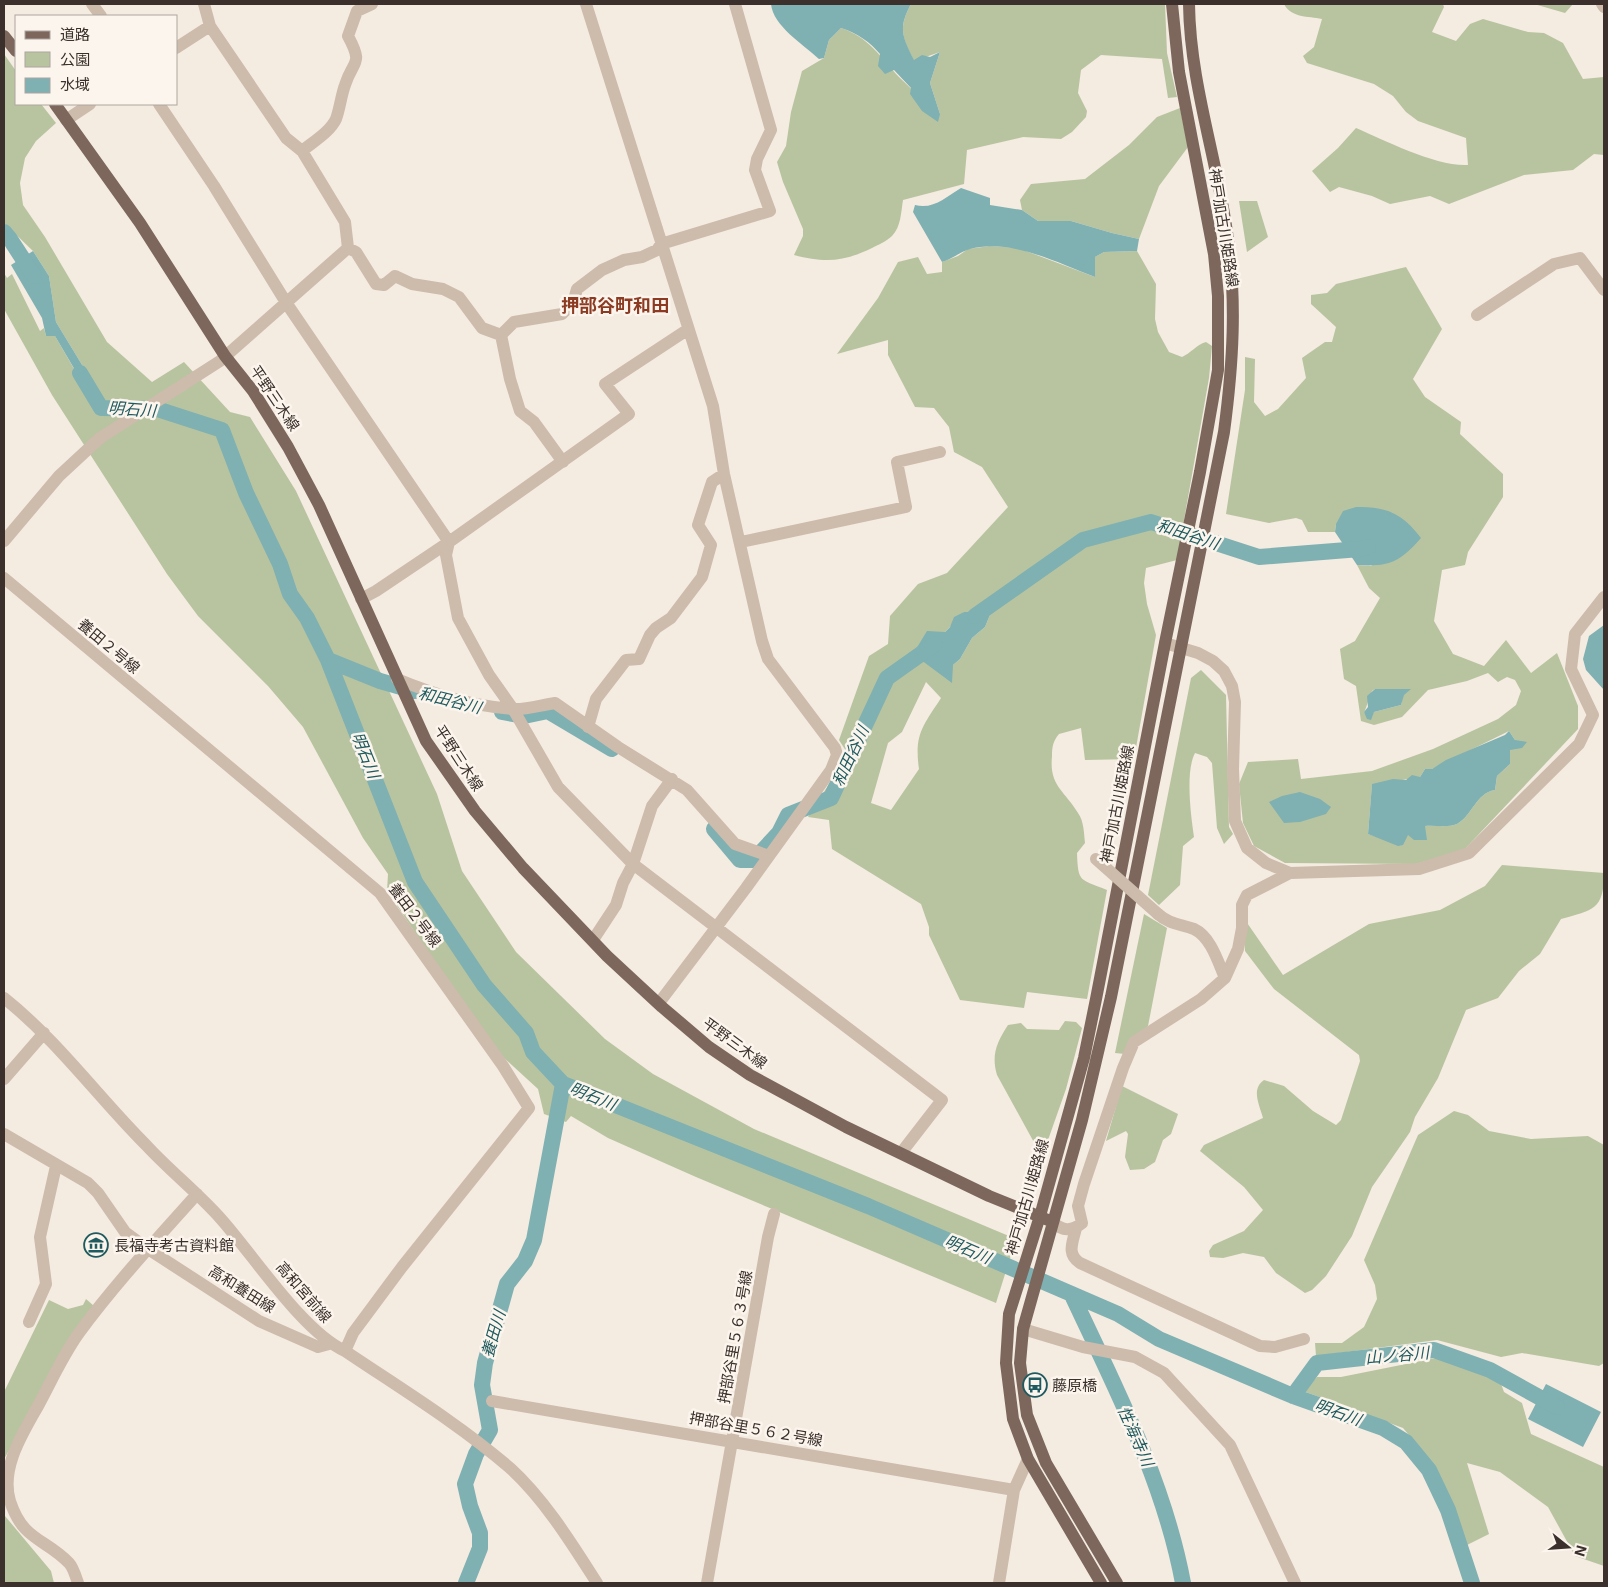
<svg xmlns="http://www.w3.org/2000/svg" width="1608" height="1587" viewBox="0 0 1608 1587" font-family="Inter,'Noto Sans JP',sans-serif">
	<style>
		.green { fill: #b8c4a0; fill-rule: evenodd }
		.water { fill: #7fb0b2 }
		.lines { fill: none; stroke-linecap: round; stroke-linejoin: round }
		.river { stroke: #7fb0b2; stroke-width: 16 }
		.minor { stroke: #cdbbac; stroke-width: 12 }
		.major { stroke: #7d675c; stroke-width: 12 }
		.minor-bridge { stroke: #cdbbac; stroke-width: 12 }
		.labels { text-anchor: middle; dominant-baseline: central; stroke-width: 5; stroke-linejoin: round; paint-order: stroke }
		.street-label { font-size: 15px; fill: #3b302b; stroke: #fbf5ee }
		.poi-label { font-size: 15px; fill: #3b302b; stroke: #fbf5ee; text-anchor: start }
		.water-label { font-size: 16px; font-style: italic; fill: #1f5a5e; stroke: #fbf5ee }
		.quarter-label { font-size: 18px; font-weight: bold; fill: #8c3b22; stroke: #fbf5ee }
	</style>
	<rect width="100%" height="100%" fill="#f4ebe1"/>
	<path class="green" d="M911 4H1165L1167 53 1177 97 1168 98 1162 59 1101 55 1081 70 1078 93 1087 111 1086 117 1072 132 1061 139 1023 137 967 150 964 184 903 200C901 212 901 227 892 236 887 241 878 245 872 248 843 262 825 263 794 255L803 236V229L783 182 777 162 786 146 791 112 802 71 824 58 829 40 841 28C869 37 881 58 899 77 912 90 926 102 940 114L930 83 940 52 914 61C902 37 898 28 911 4Z
		M1284 4H1443L1444 7 1432 32 1456 41 1470 24 1483 19 1528 32 1544 33 1563 43 1583 79 1604 77V155L1594 154 1573 170 1524 175 1449 204 1430 196 1390 204 1372 196 1339 187 1330 192 1312 171 1338 148 1356 128C1384 140 1437 167 1468 165L1466 138 1418 121 1406 112 1393 96 1374 84 1307 63 1303 56 1314 47 1322 19C1308 16 1291 18 1284 4Z
		M1534 4H1573L1565 13Z
		M4 54 16 71V104H41L56 123 36 141 25 158 20 183 23 205 45 237 107 342 152 382 184 362 230 412 250 417 296 491 437 794 462 871 516 952 605 1039 653 1074 754 1129 1016 1239 996 1303 696 1177 608 1138 571 1116 566 1122 544 1114 538 1089 492 1047 387 891 388 874 363 838 303 727 268 686 198 616 167 574 52 395 4 309V273L7 278 12 274 40 331 44 328 46 336H55L88 393 94 390 90 378 56 322 49 276 33 251 4 223Z
		M1180 108 1188 147 1159 186 1139 239 1112 233 1071 221H1038L1022 210 1020 200 1031 184 1085 179 1129 145 1157 117Z
		M1239 201H1257L1268 237 1247 252Z
		M990 246 1018 248 1095 277V257L1104 252 1137 251 1156 284 1155 319 1158 332 1169 352 1182 357C1191 353 1196 345 1206 342L1212 346 1209 378 1177 560 1146 568 1144 583 1147 604 1156 635 1134 759 1085 760 1081 728 1059 734C1053 741 1052 747 1052 756 1049 786 1064 790 1078 813 1084 821 1084 834 1085 843L1077 853C1078 883 1080 879 1107 890L1087 999 1027 992 1024 1008 960 1000 929 935V927L921 904 832 849 829 820 808 817 848 754 839 740 869 656 888 644 890 616 918 584 947 573 1008 507 982 467 954 452 949 427 934 408 915 407 888 355V340L837 354 878 298 898 262 918 257 927 274 942 272V262L958 256 968 249ZM986 603 994 605 985 627 972 638 960 659 953 665 945 632 964 612H971ZM926 682 941 698C923 726 914 734 919 769L891 810 871 803 888 743 902 732Z
		M1406 267 1442 329 1413 379 1425 397 1461 422 1460 434 1503 474V497L1468 552 1465 565 1442 570 1434 621 1453 654 1484 666 1506 640 1531 673 1557 653 1578 706V729L1464 850 1416 864 1285 863 1254 846 1243 823 1239 784 1248 762 1298 759 1301 779 1372 771 1433 749 1498 719 1516 705 1521 691 1515 680 1507 677 1498 682 1488 673 1467 681 1428 690 1402 717 1374 725 1361 721 1356 686 1344 679 1340 649 1355 641 1380 598 1369 588 1357 565 1372 566 1336 524 1335 532H1308L1302 520 1296 518 1269 523 1226 514 1245 390V357L1255 359 1254 402 1265 416 1278 409 1306 378 1302 358 1325 342H1332L1336 327 1311 304V295L1327 293 1336 284ZM1375 689H1410L1403 695 1401 705 1374 712 1372 714 1364 713 1372 691ZM1509 731 1515 740 1510 750V764L1497 776 1495 790C1476 793 1472 816 1457 824 1448 828 1434 825 1425 826V831L1383 839 1368 834 1372 785 1420 777 1425 769H1432Z
		M1201 670 1226 695 1229 827 1233 834 1224 844 1217 828 1212 763 1207 757 1195 753C1185 772 1191 816 1194 837L1183 846 1180 885 1159 905 1148 895 1191 678Z
		M1502 865 1604 873C1604 910 1593 910 1561 919L1540 954 1519 971 1498 998 1466 1010 1438 1078 1415 1117 1410 1132 1372 1187 1352 1236 1326 1276 1312 1290 1305 1293 1276 1273 1264 1257 1243 1253 1223 1258 1210 1257 1209 1251 1213 1245 1244 1231 1263 1210 1244 1187 1200 1151 1204 1145 1263 1118C1259 1104 1251 1089 1264 1080L1284 1086 1313 1111 1336 1125 1341 1120 1360 1061 1359 1055 1274 989 1245 951 1243 917 1283 975 1369 924 1440 910 1485 886Z
		M1144 914 1167 928 1148 1026 1125 1054 1115 1053Z
		M1065 1021 1076 1022 1082 1028 1066 1089 1042 1157 997 1075C991 1055 997 1042 1008 1025L1021 1023 1027 1029 1059 1030Z
		M1122 1086 1178 1114 1171 1134 1163 1140 1155 1162 1144 1169 1130 1170 1125 1157 1128 1134 1126 1131 1106 1141Z
		M1454 1111 1468 1115 1489 1131 1531 1139 1588 1136 1604 1145V1363L1599 1366 1522 1353 1501 1357 1437 1340 1316 1356 1315 1343H1342L1364 1327 1377 1299 1375 1285 1364 1260 1418 1135Z
		M86 1299 94 1306 4 1459V1392L49 1300 68 1309 83 1305Z
		M1441 1357 1500 1381 1504 1392 1522 1403 1531 1434 1604 1467V1566L1575 1556 1548 1507 1500 1472 1467 1463 1489 1534 1465 1546 1431 1461 1403 1428 1303 1391 1317 1377H1341Z
		M4 1465H6L5 1516 51 1571 54 1583H4Z"/>
	<path class="water" d="M771 4H911C898 28 902 36 914 60L922 55 930 57 940 52 930 83 940 114 938 122 922 111 910 94 911 88 894 70 885 74 878 66 880 54C870 42 857 33 841 28L829 40 824 58 819 59C803 44 773 26 771 4Z
		M961 188 990 198V205L1022 210 1038 221H1071L1112 233 1139 239 1137 251 1104 252 1095 257V277C1058 263 1010 238 970 249 962 251 952 259 942 262L913 212 915 205C933 210 946 197 961 188Z
		M33 251 49 276 56 322 90 378 95 390 89 394 55 336H46L42 318 11 265Z
		M1356 507C1386 506 1403 514 1421 538 1400 562 1390 567 1357 565L1335 532 1336 524 1343 511Z
		M993 601 994 605 985 627 972 638 960 659 953 665 952 683 913 654 927 631 945 632 950 627 954 617 964 612H971Z
		M1604 625V690L1586 670 1583 659 1589 636Z
		M1375 689H1411L1404 695 1401 705 1374 712 1371 720 1367 719 1364 712 1368 707 1367 696Z
		M1509 731 1515 740 1527 742 1522 748 1510 750V764L1497 776 1495 790C1476 793 1472 816 1457 824 1448 828 1435 825 1425 826L1427 840H1414L1408 835 1403 845 1398 846 1368 834 1372 784 1393 779 1406 780 1412 775 1420 777 1425 769H1432L1446 760 1505 735Z
		M1300 792 1320 799 1331 807 1326 814 1300 822 1284 823 1269 802 1282 796Z
		M1546 1384 1601 1412 1583 1447 1528 1419Z"/>
	<g class="lines">
		<path class="river" d="M4 232 10 239 34 276
			M80 373 101 408 157 409 222 430 246 493 280 564 290 594 307 618 328 660 415 882 484 985 526 1033 533 1052 563 1084 868 1206 1118 1314 1159 1339 1293 1396 1383 1428 1406 1442 1429 1470 1448 1510 1472 1583
			M975 616 1083 540 1151 522 1259 557 1360 549 1368 547
			M328 660 380 681 415 691
			M502 712 524 716 548 711 612 749
			M714 829 740 860H754L779 833 788 815 831 798 887 678 935 644
			M1072 1295C1116 1389 1164 1481 1183 1583
			M1293 1396 1317 1363 1434 1350 1490 1370 1557 1407
			M466 1583 480 1548V1533L470 1506 465 1484 476 1454 490 1430 482 1385 485 1363 507 1284 525 1261 534 1240 563 1084"/>
		<path class="minor" d="M92 4 101 16
			M204 4 210 26 286 138 302 151 345 222 348 248
			M586 4 713 406 724 474 762 641 768 659 835 748 837 755 831 770 746 888 659 1003
			M1602 4 1604 7
			M176 48 210 26
			M159 104 214 186 287 304 449 542 446 555 458 618 489 675 513 709 558 787 633 864 942 1100 901 1153
			M66 120 90 104
			M302 151C313 142 330 132 336 119 340 108 341 96 345 85 353 59 364 66 348 36L357 11 372 4
			M348 248 356 252 376 284 384 285 395 276 412 284 443 289 459 297 482 328 501 335
			M1477 315 1554 264 1580 258 1604 290
			M501 335 514 322 562 314 573 303 577 289 602 270 624 260 642 257 657 250 661 244 770 211 755 170 757 159 771 130 735 4
			M501 335 510 379 520 411 534 422 563 462
			M4 541 59 476 100 438 220 361 348 248
			M741 542 906 507 897 462 940 452
			M4 578 380 893 503 1066 529 1108 402 1267 353 1333 345 1351
			M361 599 376 591 449 542 629 414 605 384 687 330
			M1165 643 1198 653 1213 661 1224 671 1232 686 1235 702 1233 769 1235 821 1247 848 1266 863 1290 873 1419 869 1469 853 1579 744 1593 715 1571 669 1575 634 1604 597
			M397 679C433 694 473 706 512 709 526 710 541 705 555 703L618 747 687 790 735 844 769 856
			M588 727 596 699 626 660 639 659 650 635 656 628 671 618 702 577 711 545 698 525 712 482 724 474
			M1158 914C1169 924 1180 924 1194 929 1211 937 1218 962 1225 978
			M593 940 616 905 623 883 633 864 652 806 672 779
			M4 998C58 1041 98 1097 146 1145 170 1171 198 1193 221 1219 254 1256 303 1332 345 1351 400 1388 459 1424 510 1468 545 1500 572 1544 597 1583
			M4 1079 44 1033
			M4 1134 88 1183 98 1193 125 1232 148 1249 259 1321 318 1347 329 1344
			M1052 1222C1063 1231 1071 1232 1082 1223L1078 1206 1084 1184 1123 1068 1134 1042 1201 999 1225 978 1238 949 1242 928V905L1247 895 1290 873
			M1076 1228C1073 1242 1066 1254 1080 1263L1260 1346 1275 1347 1304 1339
			M29 1322 46 1284 40 1237 56 1166
			M1023 1329 1083 1347 1135 1357 1164 1373 1230 1445 1295 1583
			M492 1401 1014 1490
			M78 1583C76 1577 73 1567 69 1563 45 1538 23 1541 10 1501 0 1468 23 1433 38 1406 51 1382 63 1355 79 1333 115 1284 157 1239 197 1194
			M707 1583 768 1237 774 1214
			M999 1583 1014 1490 1028 1459"/>
		<path class="major" d="M4 36 16 51
			M55 104 140 223 225 356 253 391 288 447 319 505 426 741 475 811 523 868 607 956 662 1007 709 1047 750 1075 846 1127 989 1196 1048 1220
			M1101 1583 1028 1459 1013 1419 1006 1363 1009 1314 1040 1216 1084 1058 1096 999 1165 643 1200 472 1218 370V296L1214 254 1179 72 1172 4
			M1117 1583 1046 1463 1027 1415 1020 1363 1023 1329 1082 1120 1111 997 1224 432C1233 364 1237 301 1227 232 1216 155 1190 82 1189 4"/>
		<path class="minor-bridge" d="M1096 859 1158 914"/>
	</g>
	<defs>
		<g id="museum-ring" transform="scale(1.25)"><circle r="9.5" fill="#fbf5ee" stroke="#1f5a5e" stroke-width="1.5"/><path d="M0-6L6-3V-2H-6V-3ZM-5-1h2V3h-2ZM-1-1h2V3h-2ZM3-1h2V3H3ZM-6 4H6V6H-6Z" fill="#1f5a5e"/></g>
		<g id="bus-ring" transform="scale(1.25)"><circle r="9.5" fill="#fbf5ee" stroke="#1f5a5e" stroke-width="1.5"/><path d="M-5-6H5V4H4V6H2V4H-2V6H-4V4H-5ZM-3.5-4V0h7V-4ZM-3.5 1.2v1.5H-2V1.2ZM2 1.2v1.5H3.5V1.2Z" fill="#1f5a5e"/></g>
	</defs>
	<g fill-rule="evenodd">
		<use href="#museum-ring" x="96" y="1245"/>
		<use href="#bus-ring" x="1035" y="1385"/>
	</g>
	<g class="labels">
		<g class="street-label">
			<text transform="translate(1224 228) rotate(81)">神戸加古川姫路線</text>
			<text transform="translate(275 398) rotate(56)">平野三木線</text>
			<text transform="translate(109 646) rotate(40)">養田２号線</text>
			<text transform="translate(459 758) rotate(57)">平野三木線</text>
			<text transform="translate(1117 804) rotate(-79)">神戸加古川姫路線</text>
			<text transform="translate(415 915) rotate(53)">養田２号線</text>
			<text transform="translate(735 1043) rotate(36)">平野三木線</text>
			<text transform="translate(1027 1197) rotate(-74)">神戸加古川姫路線</text>
			<text transform="translate(242 1289) rotate(32)">高和養田線</text>
			<text transform="translate(304 1292) rotate(49)">高和宮前線</text>
			<text transform="translate(735 1337) rotate(-80)">押部谷里５６３号線</text>
			<text transform="translate(756 1429) rotate(10)">押部谷里５６２号線</text>
		</g>
		<g class="poi-label">
			<text x="114" y="1245">長福寺考古資料館</text>
			<text x="1052" y="1385">藤原橋</text>
		</g>
		<g class="water-label">
			<text transform="translate(132 409) rotate(4)">明石川</text>
			<text transform="translate(1188 534) rotate(18)">和田谷川</text>
			<text transform="translate(450 700) rotate(14)">和田谷川</text>
			<text transform="translate(366 755) rotate(68)">明石川</text>
			<text transform="translate(850 756) rotate(-65)">和田谷川</text>
			<text transform="translate(593 1096) rotate(22)">明石川</text>
			<text transform="translate(968 1249) rotate(23)">明石川</text>
			<text transform="translate(493 1334) rotate(-74)">養田川</text>
			<text transform="translate(1397 1355) rotate(-5)">山ノ谷川</text>
			<text transform="translate(1338 1412) rotate(20)">明石川</text>
			<text transform="translate(1136 1436) rotate(66)">性海寺川</text>
		</g>
		<g class="quarter-label">
			<text x="615" y="305">押部谷町和田</text>
		</g>
	</g>
	<rect width="1608" height="1587" fill="none" stroke="#3b302b" stroke-width="10"/>
	<rect x="15" y="15" width="162" height="90" fill="#fbf5ee" stroke="#aea6a0"/>
	<rect x="25" y="31" width="25" height="8" fill="#7d675c" stroke="#aea6a0"/>
	<text x="60" y="40" font-size="15" fill="#3b302b">道路</text>
	<rect x="25" y="52" width="25" height="15" fill="#b8c4a0" stroke="#aea6a0"/>
	<text x="60" y="65" font-size="15" fill="#3b302b">公園</text>
	<rect x="25" y="78" width="25" height="15" fill="#7fb0b2" stroke="#aea6a0"/>
	<text x="60" y="90" font-size="15" fill="#3b302b">水域</text>
	<g transform="translate(1568 1547) rotate(107)" stroke="#fbf5ee" stroke-width="4" paint-order="stroke">
	<path d="M0-4L9 19L0 12L-9 19Z" fill="#3b302b"/>
	<text y="-8" font-size="14" font-weight="bold" text-anchor="middle" fill="#3b302b">N</text>
	</g>
</svg>
